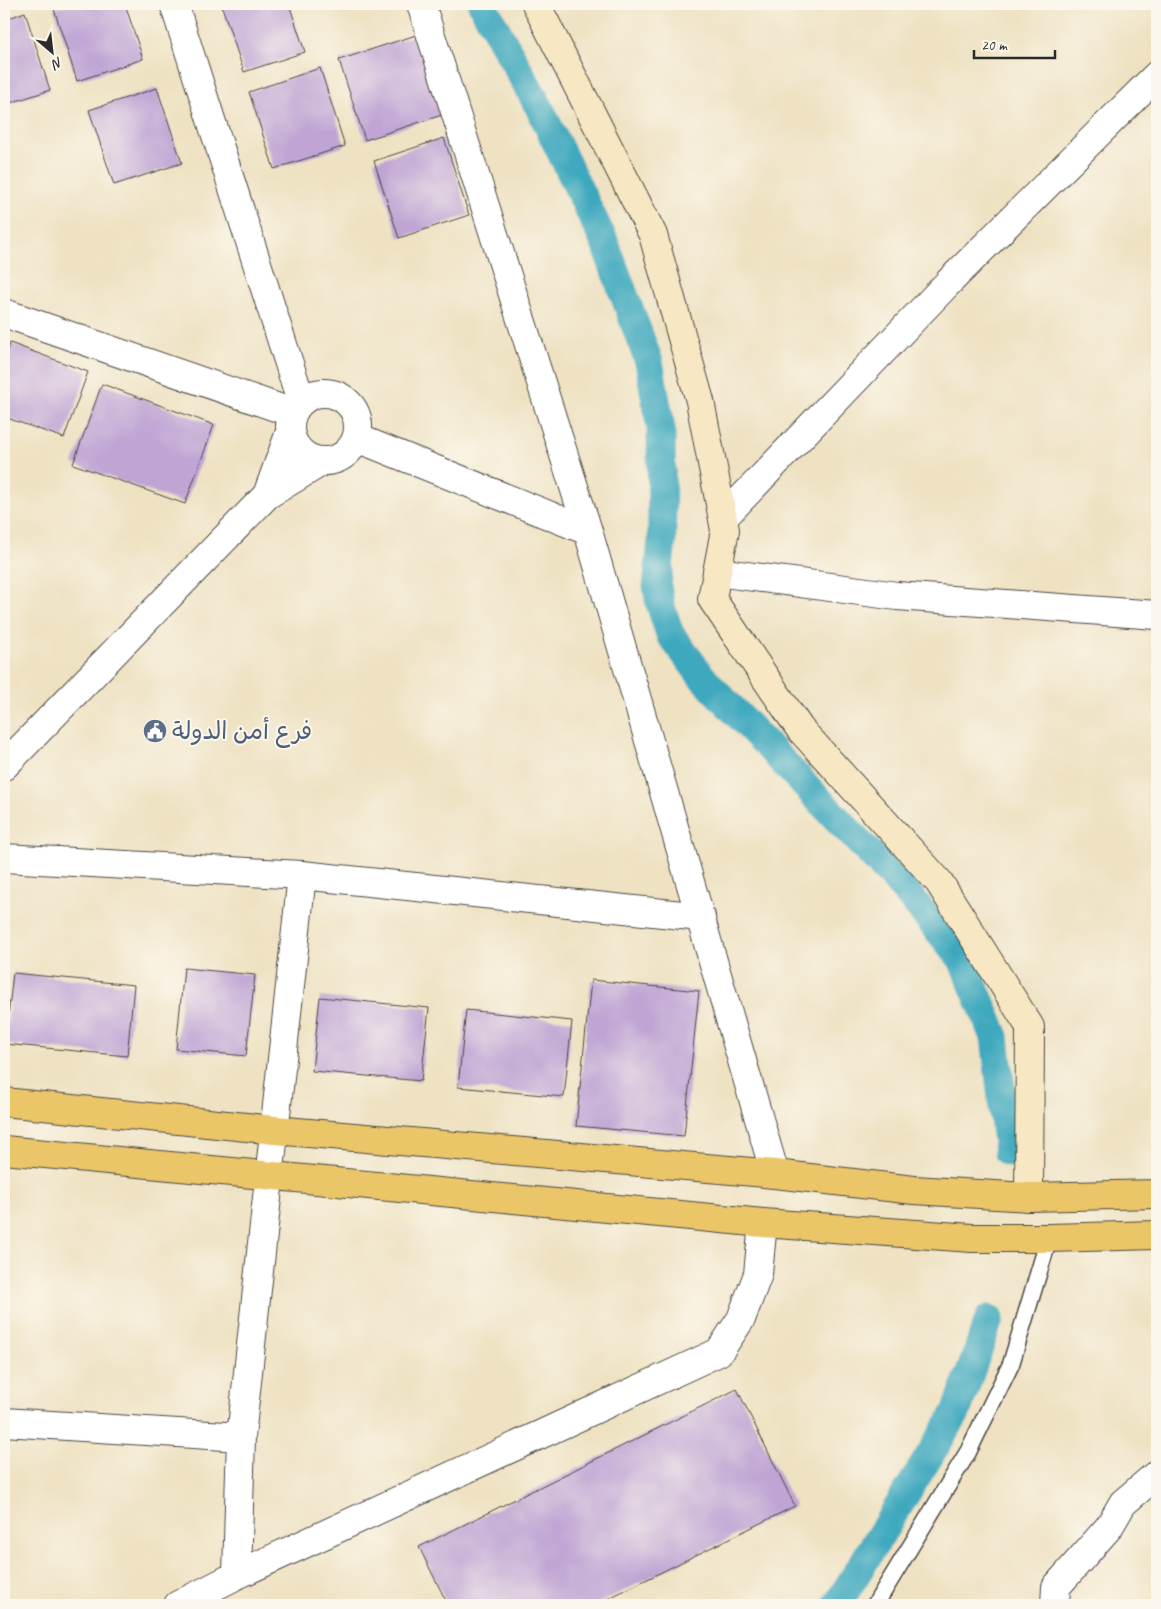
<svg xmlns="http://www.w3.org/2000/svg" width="1161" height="1609" viewBox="0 0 1161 1609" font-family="Caveat,'Playpen Sans Arabic',sans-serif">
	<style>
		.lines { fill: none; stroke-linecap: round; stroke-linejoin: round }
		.canal { stroke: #3ea8be; stroke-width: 29 }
		.building { fill: #c0a5d4 }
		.lane-casing { stroke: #484642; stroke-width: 19 }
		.street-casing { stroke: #484642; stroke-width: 30 }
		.secondary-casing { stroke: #484642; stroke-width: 30 }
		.primary-casing { stroke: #484642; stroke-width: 30 }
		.lane { stroke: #fff; stroke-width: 16 }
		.street { stroke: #fff; stroke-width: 28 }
		.secondary { stroke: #f7e8c3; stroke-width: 28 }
		.primary { stroke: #ebc669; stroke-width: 28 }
		.labels { text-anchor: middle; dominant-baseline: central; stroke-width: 4; stroke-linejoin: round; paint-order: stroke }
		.service-label { font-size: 24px; fill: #4e5e75; stroke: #fbf7ec; text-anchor: start }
	</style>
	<rect width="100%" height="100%" fill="#fbf7ec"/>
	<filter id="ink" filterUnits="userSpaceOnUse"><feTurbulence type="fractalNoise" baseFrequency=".02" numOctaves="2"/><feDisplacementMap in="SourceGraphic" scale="10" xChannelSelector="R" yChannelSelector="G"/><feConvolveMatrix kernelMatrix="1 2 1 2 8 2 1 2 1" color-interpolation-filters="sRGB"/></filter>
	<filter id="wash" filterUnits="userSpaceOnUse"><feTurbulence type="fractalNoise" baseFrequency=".0096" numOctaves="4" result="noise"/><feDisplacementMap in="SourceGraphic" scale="20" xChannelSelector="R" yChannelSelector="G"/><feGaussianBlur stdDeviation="1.12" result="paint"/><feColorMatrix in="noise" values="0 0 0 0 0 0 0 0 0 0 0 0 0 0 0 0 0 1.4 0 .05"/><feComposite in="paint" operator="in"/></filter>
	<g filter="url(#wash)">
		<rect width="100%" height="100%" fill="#efe2c3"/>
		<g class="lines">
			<path class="canal" d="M482 4 539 107 604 241 649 362 661 428 662 541 657 586 660 604 670 634 703 678 903 888 962 959 995 1037 1008 1152
				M837 1605 956 1413 989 1319"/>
		</g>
		<g id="blocks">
			<path class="building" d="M71 4H125L143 59 77 81 54 9Z
				M221 4H289L305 52 244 72Z
				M25 12 50 90 4 105V20Z
				M416 35 442 115 365 140 339 60Z
				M320 68 345 146 274 169 249 92Z
				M157 88 182 163 114 185 89 110Z
				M444 138 469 215 399 238 374 161Z
				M10 343 88 372 64 438 4 417V361Z
				M102 384 214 425 185 504 73 464Z
				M184 968 255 975 246 1056 176 1049Z
				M13 973 134 985 127 1056 5 1044Z
				M591 980 699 991 684 1136 576 1126Z
				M320 997 429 1008 421 1081 312 1071Z
				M466 1010 572 1021 564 1097 458 1087Z
				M737 1389 795 1506 595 1605H448L419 1547Z"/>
		</g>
	</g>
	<g filter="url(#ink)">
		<use href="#blocks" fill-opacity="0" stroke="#484642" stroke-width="1"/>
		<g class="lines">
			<g class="lane-casing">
				<path id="lane" d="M875 1605 968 1452 1011 1364 1049 1238"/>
			</g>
			<g class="street-casing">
				<path id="street" d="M174 4 301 401
					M421 4 588 531 775 1174
					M4 313 293 413
					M290 427a34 34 0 1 1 68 0a34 34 0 1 1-68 0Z
					M357 438 588 531
					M267 495 290 432
					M723 518 948 283 1157 75
					M717 572 897 596 1157 615
					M4 766 267 495 323 461
					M4 858 302 875 701 917
					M4 1422 241 1437
					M237 1575 241 1437 302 875
					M178 1605 237 1575 719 1352 741 1319 758 1274 763 1223
					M1055 1605 1056 1587 1109 1527 1123 1503 1157 1474"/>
			</g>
			<g class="secondary-casing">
				<path id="secondary" d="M536 4 653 235 700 401 725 530 712 599 800 729 939 882 1030 1027 1029 1197"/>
			</g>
			<g class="primary-casing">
				<path id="primary" d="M4 1102 275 1130 775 1174 914 1190 1029 1197 1157 1194
					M4 1150 763 1223 972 1238H1049L1157 1235"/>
			</g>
			<use href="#lane" class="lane"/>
			<use href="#street" class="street"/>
			<use href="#secondary" class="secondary"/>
			<use href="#primary" class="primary"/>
		</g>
	</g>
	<defs>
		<g id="civic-disc" transform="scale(1.25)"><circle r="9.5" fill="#5c6f8a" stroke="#fbf7ec"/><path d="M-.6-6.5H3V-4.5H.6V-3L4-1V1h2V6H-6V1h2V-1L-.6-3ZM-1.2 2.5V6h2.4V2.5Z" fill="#fff"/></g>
	</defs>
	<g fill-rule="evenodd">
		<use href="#civic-disc" x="155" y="731"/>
	</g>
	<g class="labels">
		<g class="service-label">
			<text x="172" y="731">فرع أمن الدولة</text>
		</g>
	</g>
	<rect width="1161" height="1609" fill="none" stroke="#fbf7ec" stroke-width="20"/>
	<g transform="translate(52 52) rotate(152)" stroke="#fbf7ec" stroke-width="4" paint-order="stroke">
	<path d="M0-4L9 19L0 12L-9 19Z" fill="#2b2b2b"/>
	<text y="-8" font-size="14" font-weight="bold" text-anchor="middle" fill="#2b2b2b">N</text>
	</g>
	<path d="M974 50v8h81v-8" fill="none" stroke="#2b2b2b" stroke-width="2.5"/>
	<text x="981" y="50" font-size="15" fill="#2b2b2b" stroke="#fbf7ec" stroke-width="4" paint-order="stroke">20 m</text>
</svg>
